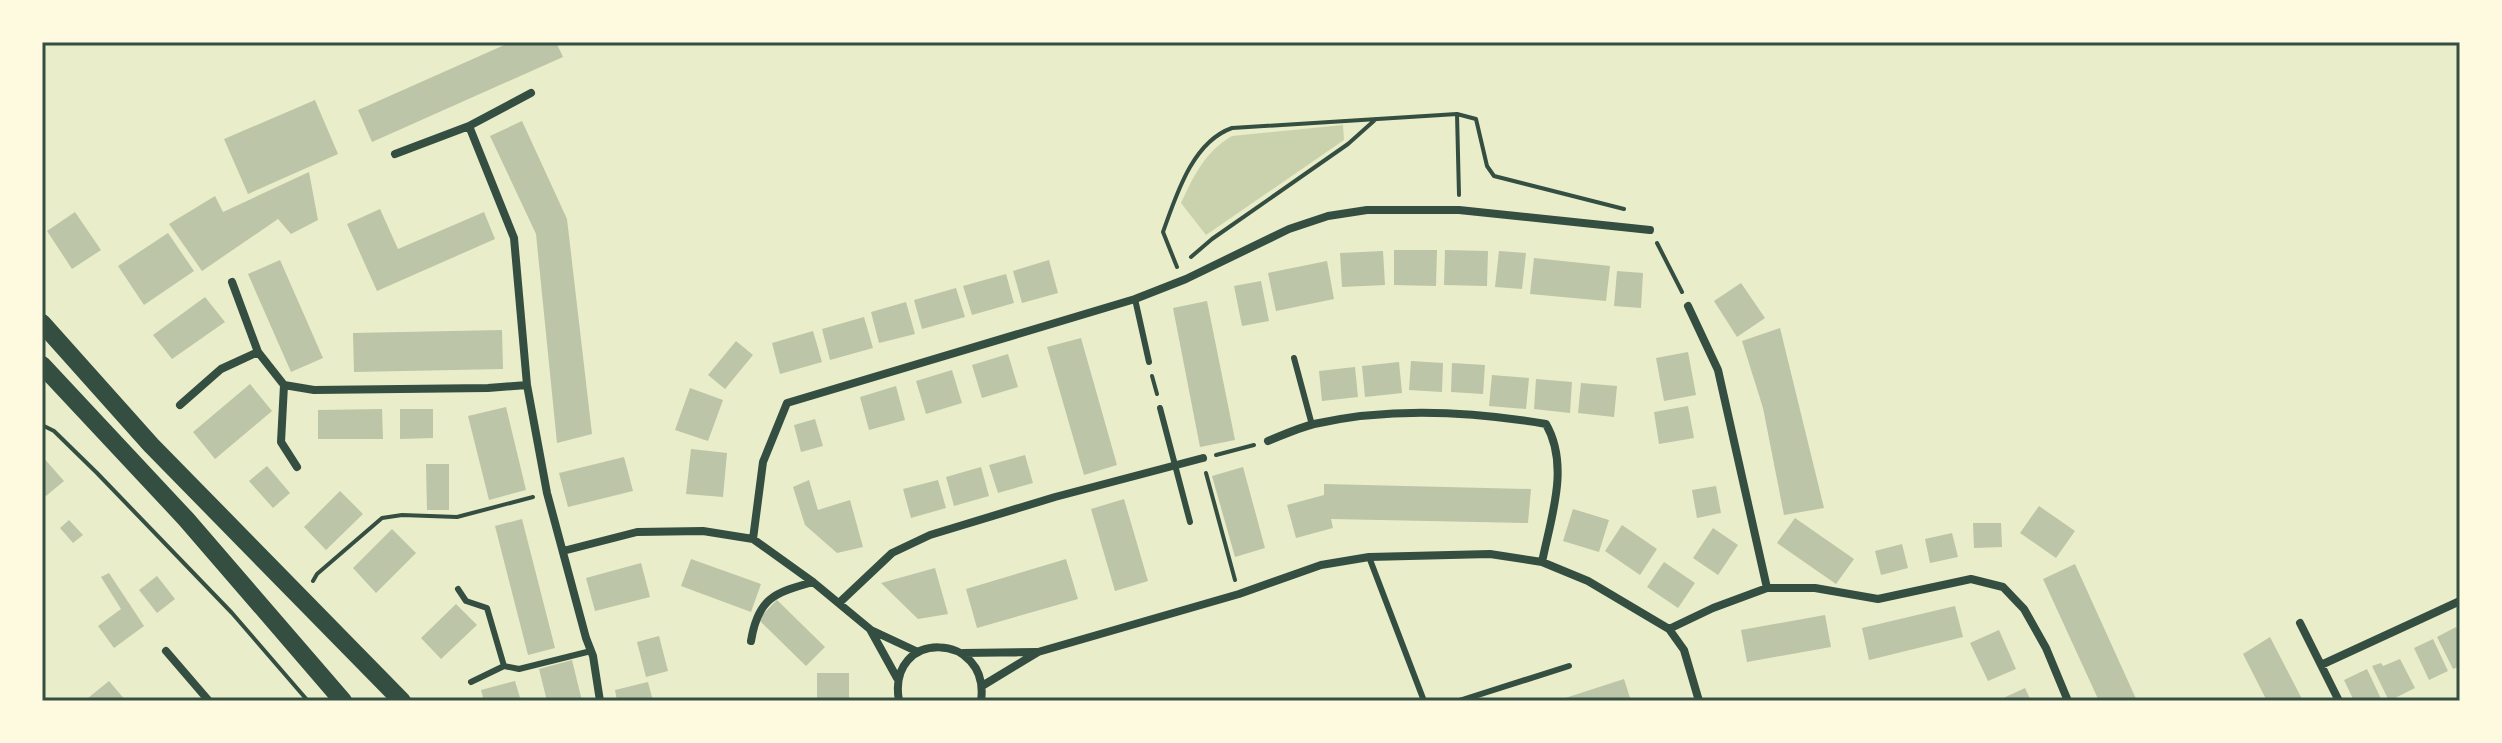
<svg xmlns="http://www.w3.org/2000/svg" width="2502" height="743" viewBox="0 0 2502 743" font-family="Poppins,sans-serif">
	<style>
		.green { fill: #cad2ad }
		.building { fill: #bcc5a7 }
		.lines { fill: none; stroke-linecap: round; stroke-linejoin: round }
		.path { stroke: #344e41; stroke-width: 4 }
		.service { stroke: #344e41; stroke-width: 6 }
		.minor { stroke: #344e41; stroke-width: 8 }
		.primary { stroke: #344e41; stroke-width: 18 }
		.neatline { fill: none; stroke: #344e41; stroke-width: 3 }
	</style>
	<rect width="100%" height="100%" fill="#e9edc9"/>
	<path class="green" d="M1343 125 1344 140 1206 235 1181 203C1194 175 1205 152 1232 136Z"/>
	<path class="building" d="M511 42H556L563 57 372 142 358 110Z
		M315 100 338 154 248 194 224 139Z
		M522 121 567 219 592 434 557 443 536 234 490 136Z
		M309 172 318 220 291 234 278 219 202 271 169 224 215 196 223 212Z
		M380 209 398 249 484 212 495 239 377 291 347 224Z
		M75 212 101 250 72 269 47 231Z
		M168 233 194 271 144 305 118 266Z
		M1394 250H1437L1436 286 1394 285Z
		M1445 250 1488 251 1487 286 1444 285Z
		M1383 251 1385 285 1342 287 1340 253Z
		M1499 251 1526 253 1522 289 1495 287Z
		M1534 258 1610 266 1606 301 1530 294Z
		M280 260 323 358 291 372 248 274Z
		M1049 260 1058 293 1022 303 1013 271Z
		M1327 261 1334 299 1276 311 1268 273Z
		M1617 271 1643 273 1641 308 1614 306Z
		M1006 274 1014 303 972 315 963 286Z
		M1261 281 1269 321 1242 326 1234 286Z
		M1741 283 1765 318 1737 337 1714 301Z
		M956 288 965 317 922 329 914 300Z
		M205 297 225 322 172 359 153 335Z
		M1207 301 1235 440 1200 447 1173 308Z
		M906 302 915 334 879 343 871 312Z
		M864 317 873 348 830 360 822 329Z
		M1780 328 1824 508 1784 515 1763 408 1742 341Z
		M502 330 503 369 354 372 353 333Z
		M813 331 822 362 780 374 772 343Z
		M1081 338 1117 465 1084 475 1047 347Z
		M736 341 753 355 725 389 708 375Z
		M1688 352 1696 395 1664 401 1656 358Z
		M1008 354 1018 387 982 398 972 365Z
		M1411 361 1443 363 1442 392 1409 390Z
		M1399 362 1402 393 1365 397 1362 366Z
		M1452 363 1485 365 1483 394 1451 392Z
		M1355 367 1358 397 1322 401 1319 371Z
		M952 370 962 403 926 414 916 381Z
		M1492 375 1529 378 1526 409 1489 406Z
		M1536 379 1572 382 1570 413 1534 409Z
		M1581 383 1617 386 1614 417 1578 413Z
		M250 384 272 411 215 459 193 432Z
		M896 386 905 420 869 430 860 397Z
		M690 388 723 400 708 441 675 430Z
		M1688 406 1694 438 1659 444 1654 412Z
		M506 407 526 490 489 500 468 416Z
		M382 409 383 439H318V410Z
		M400 409H433V438L400 439Z
		M815 419 823 446 801 452 794 425Z
		M691 449 727 453 723 497 686 494Z
		M1025 455 1033 483 998 493 989 465Z
		M42 456 64 481 46 496 42 491Z
		M624 457 633 491 568 507 559 473Z
		M426 464H449V510H427Z
		M267 466 290 493 273 508 249 481Z
		M981 467 989 496 954 506 946 477Z
		M1243 467 1265 548 1235 557 1212 476Z
		M809 480 818 510 850 500 863 547 837 553 805 525 793 487Z
		M938 480 946 508 911 518 903 489Z
		M1324 484 1531 489 1528 523 1331 519 1333 528 1296 538 1287 505 1324 495Z
		M1716 486 1721 513 1697 518 1692 490Z
		M340 491 363 514 326 550 304 527Z
		M1124 499 1148 581 1115 591 1091 509Z
		M2039 506 2075 531 2056 558 2020 533Z
		M1573 509 1609 520 1599 552 1563 541Z
		M1795 518 1854 559 1836 584 1777 543Z
		M522 519 555 648 528 655 495 526Z
		M69 520 83 535 73 543 60 528Z
		M1973 523H2001L2002 547 1974 548Z
		M1622 525 1657 549 1640 575 1605 551Z
		M1713 528 1738 545 1718 575 1693 558Z
		M392 529 416 553 376 593 353 568Z
		M1952 533 1958 557 1930 563 1925 539Z
		M1902 544 1908 568 1881 575 1875 551Z
		M691 559 761 584 751 612 681 586Z
		M1066 559 1078 599 977 628 966 589Z
		M1664 562 1695 583 1678 608 1647 587Z
		M641 563 650 597 595 611 586 578Z
		M2075 564 2137 701H2099L2043 579Z
		M935 568 948 614 918 619 881 583Z
		M109 573 144 626 114 648 98 626 121 609 101 577Z
		M157 576 175 599 157 613 139 590Z
		M777 600 825 647 806 666 758 619Z
		M456 604 477 625 441 659 421 638Z
		M1955 606 1963 637 1869 660 1862 628Z
		M1825 615 1831 647 1747 662 1741 630Z
		M2456 627 2460 635V666L2453 669 2437 637Z
		M1999 630 2016 669 1988 681 1970 643Z
		M659 636 668 671 646 677 637 642Z
		M2270 637 2303 701H2267L2243 654Z
		M2433 639 2448 671 2429 680 2414 648Z
		M2400 659 2415 688 2389 701 2372 666 2381 663 2383 666Z
		M572 660 582 701H547L539 669Z
		M2367 669 2382 701H2354L2344 680Z
		M817 673H849V701H817Z
		M1624 679 1631 701H1559V700Z
		M109 681 126 701H90L88 698Z
		M515 681 521 701H484L481 690Z
		M648 682 653 701H617L615 690Z
		M2025 688 2031 701H1997Z"/>
	<g class="lines">
		<path class="path" d="M1457 114 1459 195
			M1657 243 1682 292
			M1191 257 1212 239 1348 144 1376 119
			M1177 267 1163 232C1176 196 1192 142 1232 128L1457 114 1476 119 1487 166 1494 176 1624 209
			M1152 376 1157 394
			M42 425 54 431 97 473 232 613 308 701
			M1216 455 1254 445
			M1206 473 1235 580
			M313 581 317 574 382 518 402 515 457 517 533 497"/>
		<path class="service" d="M1135 299 1149 362
			M1294 358 1312 425
			M1160 408 1190 522
			M1369 557 1424 701
			M458 589 466 601 487 608 504 666 519 669 591 651
			M471 682 504 666
			M1459 701 1569 666"/>
		<path class="minor" d="M469 126 514 238 527 385 547 493 586 638 593 656 600 701
			M395 154 469 126 531 93
			M232 282 258 352 284 385 281 442 297 467
			M1688 306 1718 370 1767 588
			M284 385 314 390 488 388 527 385
			M180 405 221 369 258 352
			M1268 441C1283 435 1298 428 1314 424 1389 407 1470 411 1546 424 1570 466 1551 517 1542 562
			M753 539 763 462 787 403 1135 299 1186 279 1289 229 1328 216 1367 210H1459L1650 230
			M563 551 637 532 703 531 753 539 813 582 871 630 918 652
			M839 603 892 553 930 535 1055 497 1203 458
			M2300 623 2339 701
			M1669 629 1713 608 1767 588H1815L1878 599 1971 579 2003 587 2024 609 2046 648 2068 701
			M871 631 897 678
			M751 641C758 598 774 593 813 582
			M166 651 209 701
			M963 653 1037 652
			M2321 665 2460 601
			M982 686 1038 652 1239 594 1321 565 1369 557 1490 554 1542 562 1588 581 1669 629 1684 650 1699 701
			M899 701C886 628 991 631 981 701"/>
		<path class="primary" d="M42 323 151 445 402 701
			M42 365 186 519 343 701"/>
	</g>
	<rect width="2502" height="743" fill="none" stroke="#fefae0" stroke-width="88"/>
	<rect x="44" y="44" width="2414" height="655" class="neatline"/>
</svg>
